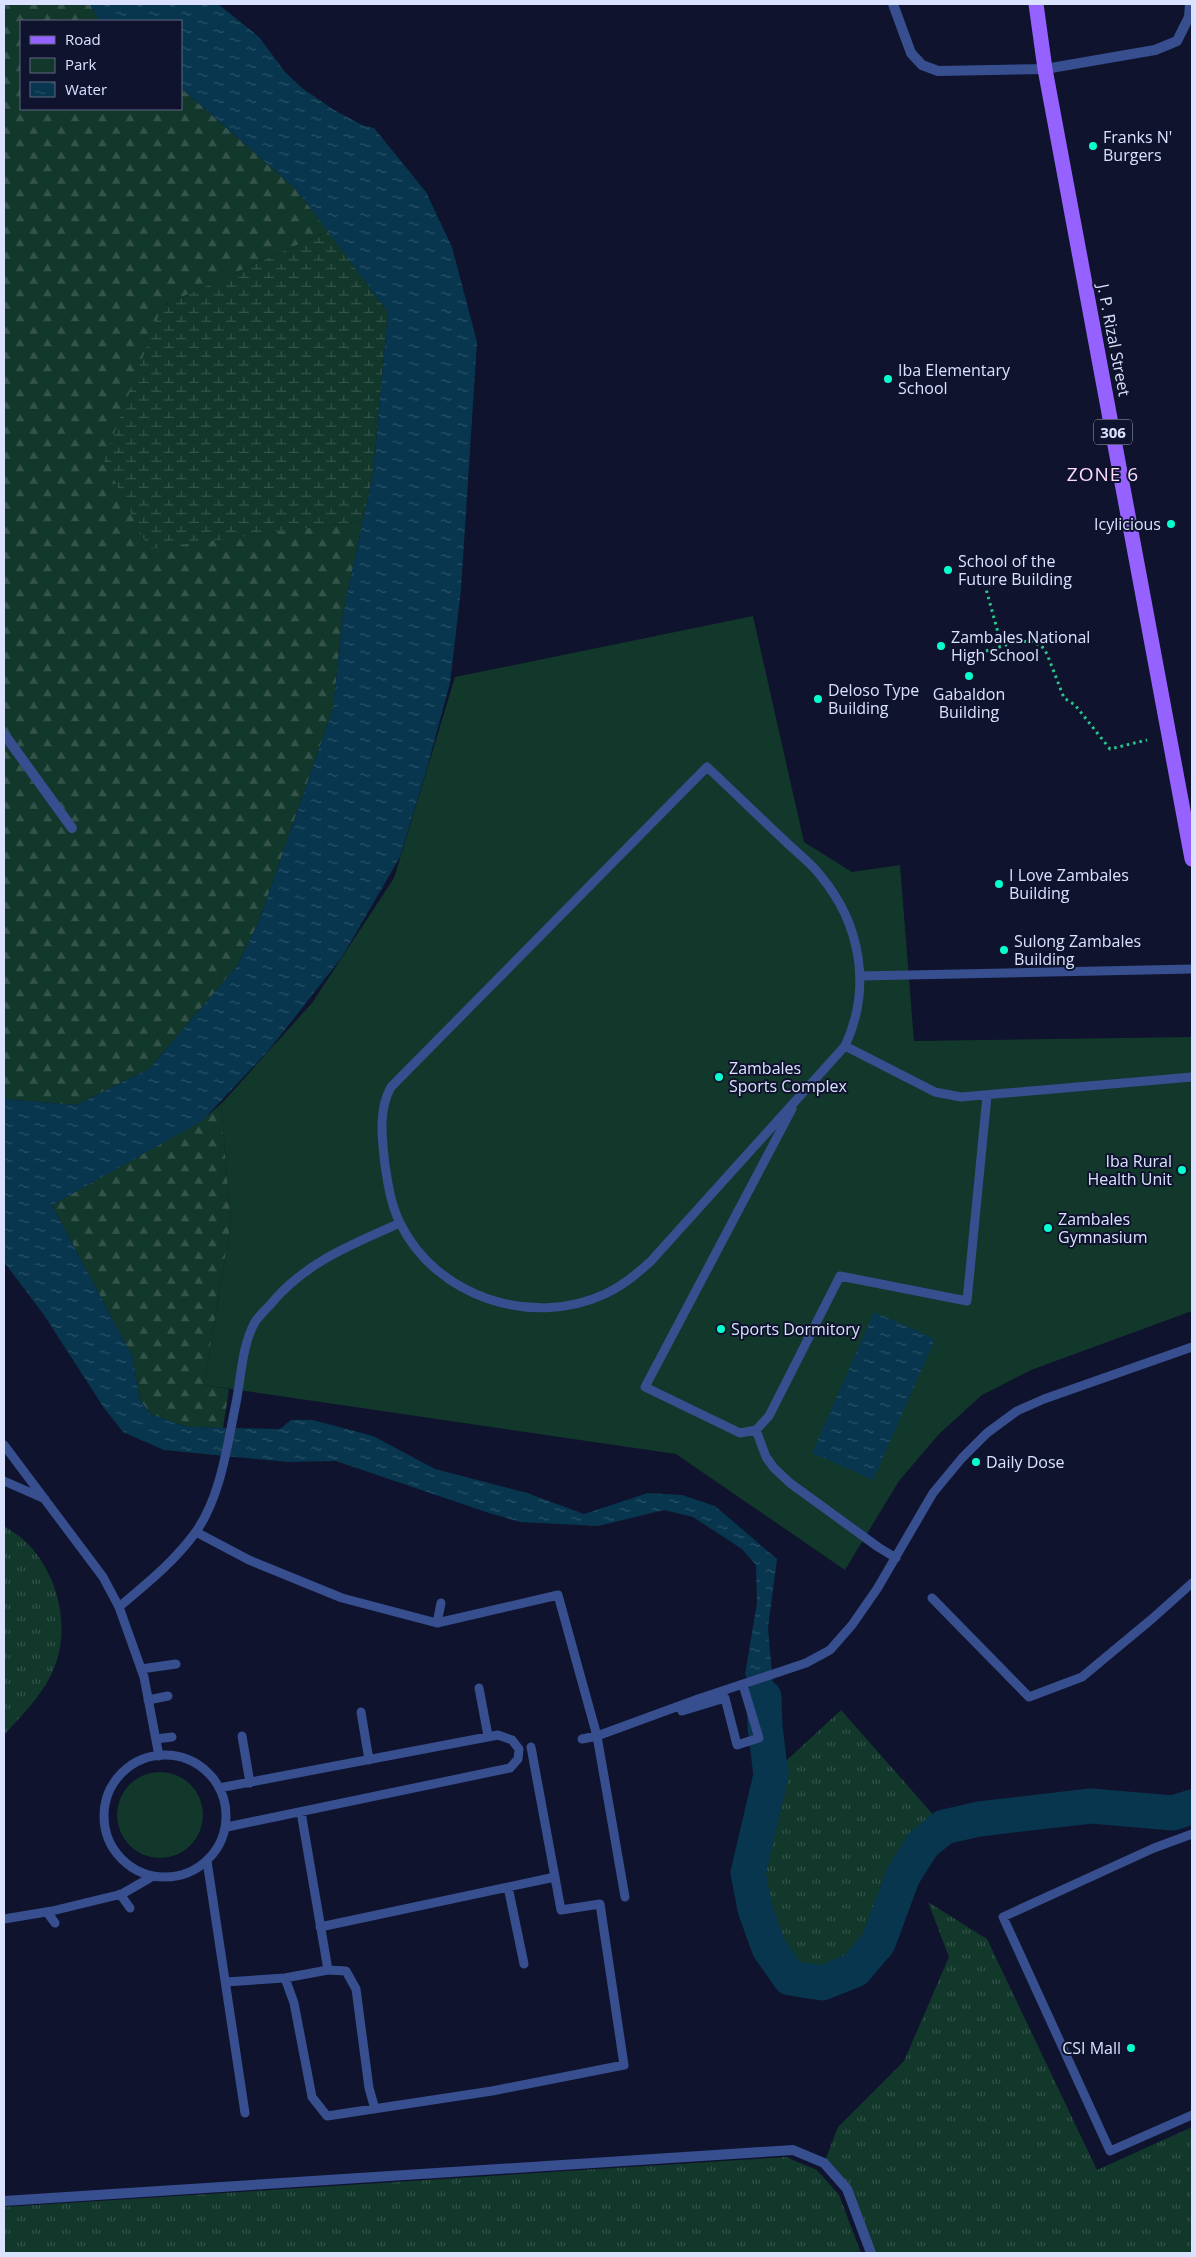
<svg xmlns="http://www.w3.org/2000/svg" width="1196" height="2257" viewBox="0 0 1196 2257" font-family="'Open Sans',sans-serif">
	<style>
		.grass { fill: url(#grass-tufts) }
		.forest { fill: url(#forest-firs) }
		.wetland { fill: url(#wetland-marsh) }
		.park { fill: #12372b }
		.water { fill: url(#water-ripples) }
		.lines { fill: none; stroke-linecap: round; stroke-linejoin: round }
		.river { stroke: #07364e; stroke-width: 35 }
		.path { stroke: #27c78e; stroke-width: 3; stroke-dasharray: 2.5 4; stroke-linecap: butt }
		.service { stroke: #374e8f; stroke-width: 9 }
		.minor { stroke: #374e8f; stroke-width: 10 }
		.primary { stroke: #9662ff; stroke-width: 15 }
		.poi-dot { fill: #07ffce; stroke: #0f132d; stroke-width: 2 }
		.labels { text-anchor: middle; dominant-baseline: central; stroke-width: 4; stroke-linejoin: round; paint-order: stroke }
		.shield { fill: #0f132d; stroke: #9ea4c0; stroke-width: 1 }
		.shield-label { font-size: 15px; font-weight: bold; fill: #dbe2ff }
		.poi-label { font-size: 16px; fill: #dbe2ff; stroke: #0f132d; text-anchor: start }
		.street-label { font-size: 16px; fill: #dbe2ff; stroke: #0f132d }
		.quarter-label { font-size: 19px; letter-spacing: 1px; fill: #ffddfd; stroke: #0f132d }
	</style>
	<defs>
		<pattern id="grass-tufts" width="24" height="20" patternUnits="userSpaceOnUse" patternTransform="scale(1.25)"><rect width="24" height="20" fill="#12372b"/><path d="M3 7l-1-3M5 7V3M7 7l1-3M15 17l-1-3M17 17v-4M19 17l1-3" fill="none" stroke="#34544b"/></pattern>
		<pattern id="forest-firs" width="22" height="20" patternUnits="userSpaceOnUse" patternTransform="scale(1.25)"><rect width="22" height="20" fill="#12372b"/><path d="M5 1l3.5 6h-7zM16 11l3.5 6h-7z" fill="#34544b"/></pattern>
		<pattern id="wetland-marsh" width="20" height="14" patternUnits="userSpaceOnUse" patternTransform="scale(1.25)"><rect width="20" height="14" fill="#12372b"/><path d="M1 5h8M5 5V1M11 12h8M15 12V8" fill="none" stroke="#34544b"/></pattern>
		<pattern id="water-ripples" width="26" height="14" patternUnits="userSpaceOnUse" patternTransform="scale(1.25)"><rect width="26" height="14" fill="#07364e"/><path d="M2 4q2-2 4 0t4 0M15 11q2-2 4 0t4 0" fill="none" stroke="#2b5369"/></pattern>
	</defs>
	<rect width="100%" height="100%" fill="#0f132d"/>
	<path class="grass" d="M4 1526C10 1530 17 1534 23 1539 59 1572 73 1631 51 1675 40 1698 20 1717 4 1735Z
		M841 1710 944 1827 923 1844 903 1876 878 1943 855 1970 822 1983 790 1978 769 1948 755 1909 748 1873 771 1775Z
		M928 1902 987 1939 1097 2170 1192 2127V2253H871L847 2189 824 2163 838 2127 904 2061 949 1957Z
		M786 2157 817 2170 839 2195 861 2253H4V2207Z"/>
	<path class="forest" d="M4 4H90L99 21H21V109H181V88L296 189 328 231 162 306 149 548 363 521 343 614 333 709 259 921 237 966 149 1069 76 1105 4 1099Z
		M221 1104 231 1222 204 1385 229 1389 223 1428 187 1427 150 1414 139 1398 133 1358 52 1205 201 1121Z"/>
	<path class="wetland" d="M328 231 388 312 373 474 363 521 149 549 104 460 162 306Z"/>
	<path class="park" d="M753 616 804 842 852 872 900 865 914 1041 1192 1037V1311L1031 1370 982 1395 939 1434 899 1481 845 1570 676 1454 204 1385 231 1222 221 1104 312 1003 394 878 455 677Z
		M117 1815a43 43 0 1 1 86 0a43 43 0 1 1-86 0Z"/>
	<path class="water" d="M90 4H218L259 37 285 72 302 88 334 110 364 126 374 128 426 192 452 247 477 342 461 589 450 683 427 768 400 857 342 957 269 1050 202 1121 52 1205 133 1358 139 1398 150 1414 187 1427 280 1429 291 1420H313L373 1436 435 1469 527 1493 584 1514 648 1493 682 1495 715 1506 777 1559 768 1628 775 1707 767 1745 759 1708 745 1674 757 1603 756 1565 742 1549 693 1517 664 1510 598 1526 520 1522 486 1512 336 1461 288 1462 164 1450 123 1432 104 1408 44 1315 4 1262V1099L76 1105 149 1069 237 966 259 921 333 709 343 614 373 474 388 312 296 189 181 88V21H99Z
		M874 1312 935 1339 873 1480 812 1453Z"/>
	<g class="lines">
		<path class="river" d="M764 1697 765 1727 771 1775 748 1873 755 1909 769 1948 790 1978 822 1983 855 1970 878 1943 903 1876 923 1844 944 1827 979 1819 1091 1806 1173 1813 1192 1807"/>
		<path class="path" d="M983 578 1002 647
			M986 651 1019 641 1031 642 1041 645 1047 654 1064 698 1075 705 1110 749 1147 740"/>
		<path class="service" d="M707 767C733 791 758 816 784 840 796 852 810 862 820 875 861 924 872 988 845 1046L651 1261C637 1274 623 1286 605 1294 532 1328 436 1297 400 1223 391 1205 388 1185 385 1165 382 1139 378 1110 391 1087Z
			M860 976 1192 969
			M845 1046 935 1092 961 1097 1192 1077
			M792 1109 645 1387 740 1433 756 1430 769 1416 840 1276 967 1301 987 1096
			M756 1430 766 1457 774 1468 790 1483 878 1547 896 1558
			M4 1445 103 1577 119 1607 144 1677 159 1756
			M4 1481 45 1499
			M196 1532 249 1560 342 1598 437 1623 558 1595 597 1736 625 1897
			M932 1598 1029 1697 1082 1677 1153 1618 1192 1583
			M119 1607C146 1584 174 1562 195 1533 221 1497 227 1446 236 1403 241 1378 242 1345 255 1322 259 1316 265 1310 270 1305 304 1263 352 1244 400 1223
			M437 1623 441 1603
			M141 1669 176 1664
			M479 1688 488 1736
			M148 1700 168 1696
			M680 1706 682 1711 725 1698 737 1745 759 1738 743 1685
			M361 1712 369 1760
			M242 1736 250 1783
			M156 1739 172 1737
			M582 1739 597 1736 698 1699 806 1663 830 1650 852 1625 877 1589 933 1493 962 1458 987 1433 1017 1411 1044 1399 1192 1347
			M104 1816a61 61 0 1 1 122 0a61 61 0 1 1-122 0Z
			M219 1788 498 1735 512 1740 519 1749 518 1759 510 1768 227 1827
			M301 1812 328 1970
			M1192 1834 1154 1848 1003 1917 1110 2151 1192 2115
			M207 1861 245 2113
			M508 1887 524 1964
			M120 1894 130 1908
			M47 1912 55 1923
			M4 1919 52 1911 122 1894 153 1876
			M320 1927 555 1877
			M285 1978 294 2003 312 2097 327 2116 492 2091 624 2065 600 1904 561 1910 531 1747
			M226 1982 285 1978 328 1970 346 1971 356 1989 369 2088 375 2109"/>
		<path class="minor" d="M893 4 911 53 922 65 938 71 1045 69 1155 50 1177 41 1189 17 1190 4
			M4 734 72 828
			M4 2201 793 2150 824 2163 847 2189 871 2253"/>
		<path class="primary" d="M1036 4 1045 69 1192 859"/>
	</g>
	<g class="poi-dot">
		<circle cx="1093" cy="146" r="5"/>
		<circle cx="888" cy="379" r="5"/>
		<circle cx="1171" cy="524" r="5"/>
		<circle cx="948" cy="570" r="5"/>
		<circle cx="941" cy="646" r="5"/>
		<circle cx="969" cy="676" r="5"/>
		<circle cx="818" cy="699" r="5"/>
		<circle cx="999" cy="884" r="5"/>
		<circle cx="1004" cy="950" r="5"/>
		<circle cx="719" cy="1077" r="5"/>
		<circle cx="1182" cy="1170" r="5"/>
		<circle cx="1048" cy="1228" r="5"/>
		<circle cx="721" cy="1329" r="5"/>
		<circle cx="976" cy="1462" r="5"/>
		<circle cx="1131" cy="2048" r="5"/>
	</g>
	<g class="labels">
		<rect class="shield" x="1094" y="419.5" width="38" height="25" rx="4"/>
		<g class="shield-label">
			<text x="1113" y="432">306</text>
		</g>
		<g class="poi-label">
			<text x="1103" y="137">Franks N'<tspan x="1103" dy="18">Burgers</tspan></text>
			<text x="898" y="370">Iba Elementary<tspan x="898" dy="18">School</tspan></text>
			<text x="1161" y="524" text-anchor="end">Icylicious</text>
			<text x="958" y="561">School of the<tspan x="958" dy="18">Future Building</tspan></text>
			<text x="951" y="637">Zambales National<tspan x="951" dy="18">High School</tspan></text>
			<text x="828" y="690">Deloso Type<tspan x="828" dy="18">Building</tspan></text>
			<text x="969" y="694" text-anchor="middle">Gabaldon<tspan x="969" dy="18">Building</tspan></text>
			<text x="1009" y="875">I Love Zambales<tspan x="1009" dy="18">Building</tspan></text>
			<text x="1014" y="941">Sulong Zambales<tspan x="1014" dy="18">Building</tspan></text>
			<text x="729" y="1068">Zambales<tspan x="729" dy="18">Sports Complex</tspan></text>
			<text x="1172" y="1161" text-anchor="end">Iba Rural<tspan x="1172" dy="18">Health Unit</tspan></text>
			<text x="1058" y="1219">Zambales<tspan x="1058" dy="18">Gymnasium</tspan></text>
			<text x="731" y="1329">Sports Dormitory</text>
			<text x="986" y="1462">Daily Dose</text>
			<text x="1121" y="2048" text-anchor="end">CSI Mall</text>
		</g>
		<g class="street-label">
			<text transform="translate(1114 340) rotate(79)">J. P. Rizal Street</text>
		</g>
		<g class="quarter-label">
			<text x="1103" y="474">ZONE 6</text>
		</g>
	</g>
	<rect width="1196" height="2257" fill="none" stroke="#dbe2ff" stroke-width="10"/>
	<rect x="20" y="20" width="162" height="90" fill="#0f132d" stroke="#616681"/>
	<rect x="30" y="36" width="25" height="8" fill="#9662ff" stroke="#616681"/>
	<text x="65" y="45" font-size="15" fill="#dbe2ff">Road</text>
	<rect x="30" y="58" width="25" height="15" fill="#12372b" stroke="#616681"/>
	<text x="65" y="70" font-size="15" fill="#dbe2ff">Park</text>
	<rect x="30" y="82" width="25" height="15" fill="url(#water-ripples)" stroke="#616681"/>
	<text x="65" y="95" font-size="15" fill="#dbe2ff">Water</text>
</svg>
